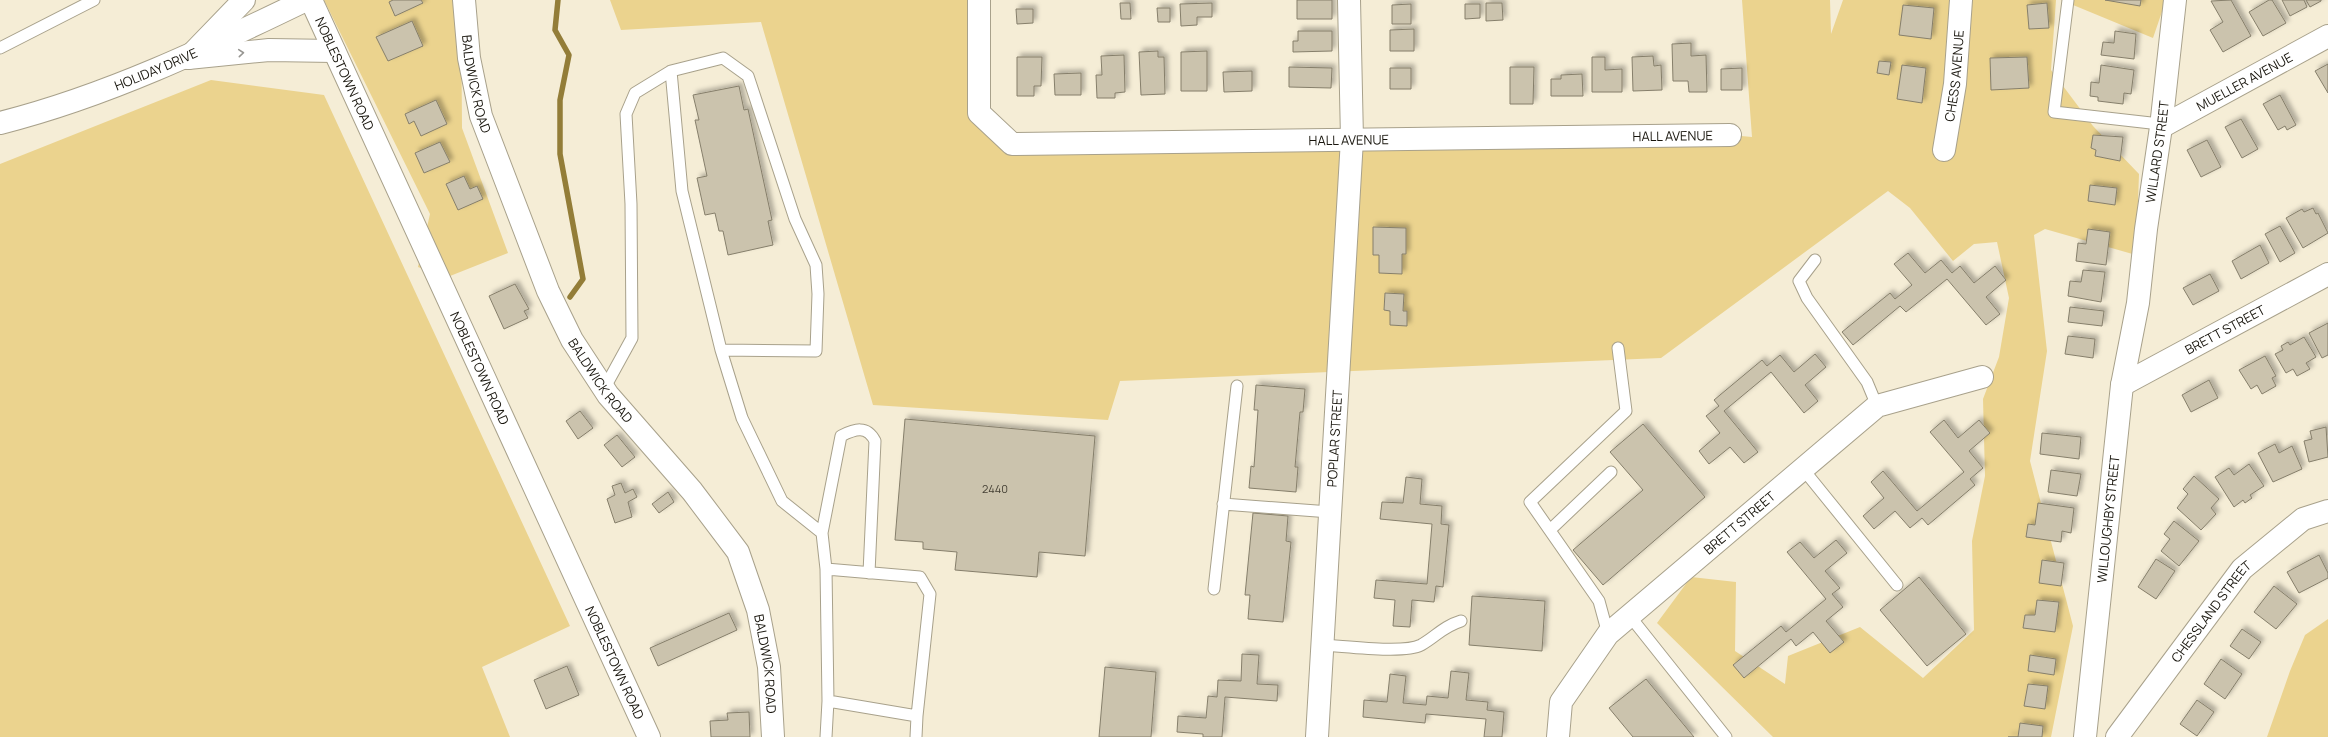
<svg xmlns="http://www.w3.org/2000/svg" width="2328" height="737" viewBox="0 0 2328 737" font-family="Manrope,sans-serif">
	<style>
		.green { fill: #ebd38e }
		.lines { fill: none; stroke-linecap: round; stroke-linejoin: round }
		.stream { stroke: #937d38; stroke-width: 5.5 }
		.building { fill: #cbc3ad; stroke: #867f6b; filter: url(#shadow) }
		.service-casing { stroke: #a8a18b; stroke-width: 13 }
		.minor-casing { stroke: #a8a18b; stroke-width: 24 }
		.secondary-casing { stroke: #a8a18b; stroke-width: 24 }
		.primary-casing { stroke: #a8a18b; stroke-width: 24 }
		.service { stroke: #fff; stroke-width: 11 }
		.minor { stroke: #fff; stroke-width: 22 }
		.secondary { stroke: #fff; stroke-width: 22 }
		.primary { stroke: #fff; stroke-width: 22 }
		.oneway { stroke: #979692 }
		.labels { text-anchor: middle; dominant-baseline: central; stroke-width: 3; stroke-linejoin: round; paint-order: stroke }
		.number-label { font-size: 11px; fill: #454035 }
		.street-label { font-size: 13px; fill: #18150d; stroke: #fefbf2 }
	</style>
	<defs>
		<filter id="shadow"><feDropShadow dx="3.5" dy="-3.5" stdDeviation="2" flood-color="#0004"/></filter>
	</defs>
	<rect width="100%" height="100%" fill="#f5edd6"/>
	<path class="green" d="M324 0H461L462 128 508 253 445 278 418 267 430 214Z
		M610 0H986L987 123 1023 143 1730 135 1752 137 1742 0H1830L1831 34 1843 0H2056L2051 70 2093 126 2139 174 2136 255 2045 229 2034 235 2047 351 2030 461 2073 626 2051 737H1773L1657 623 1691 577 1736 582 1735 651 1785 684 1788 656 1860 627 1923 678 1974 630 1972 541 1985 476 1983 399 1999 357 2009 298 1997 242 1974 244 1953 261 1910 208 1888 191 1661 358 1120 381 1108 420 873 405 761 22 621 30Z
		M2061 0H2166L2153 38Z
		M211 80 324 95 570 626 482 667 510 737H0V164Z
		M2328 619V737H2267L2290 671 2305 635Z"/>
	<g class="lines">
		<path class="stream" d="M558 0 555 30 569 55 560 100V154L583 279 570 297"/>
	</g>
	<path class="building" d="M393 0H421L423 3 395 16 389 2Z
		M1297 0H1332V19H1297Z
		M2105 0H2141L2140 6Z
		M2231 0 2251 36 2223 52 2210 30 2223 22 2211 1Z
		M2269 0H2272L2286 23 2263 36 2249 12Z
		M2282 0H2304L2307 7 2290 16Z
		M2306 0H2321V1L2310 7Z
		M1120 3H1130L1131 19H1121Z
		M1212 3V17H1197V25L1181 26 1180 4Z
		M1486 3H1502L1503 20 1486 21Z
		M2047 3 2049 28 2029 29 2027 5Z
		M1411 4V24H1392V5Z
		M1465 4H1480V18L1465 19Z
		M1903 5 1934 8 1931 39 1899 35Z
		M1157 8H1170V22H1158Z
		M1016 9H1033V23L1017 24Z
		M412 21 423 46 388 61 376 37Z
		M1414 29V51H1390V30Z
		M1298 31H1332V51L1293 52V41H1298Z
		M2115 31 2136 34 2134 59 2101 55 2103 42 2114 43Z
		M1691 43V56L1706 55 1707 92H1689L1688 81H1673L1672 44Z
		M1158 51V57H1164L1165 94 1141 95 1139 52Z
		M1207 51V91H1181V52Z
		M1124 55 1125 92 1115 93V98H1097L1096 75H1102L1101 56Z
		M1653 56 1654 66 1661 65 1662 90 1633 91 1632 57Z
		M1017 57H1042L1041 86H1034V96H1017Z
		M1592 57H1605V70L1622 69V92H1592Z
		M2027 57 2029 88 1991 90 1990 58Z
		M1879 61 1891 62 1889 75 1877 73Z
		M2328 64V93L2315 71Z
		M1902 65 1926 68 1922 103 1897 99Z
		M2101 65 2134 70 2131 94 2124 93 2123 104 2098 101V97L2090 96 2091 82 2099 83Z
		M1289 67 1332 68 1331 88 1289 87Z
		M1510 67H1534L1533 104H1510Z
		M1390 68H1411V89H1390Z
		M1742 68V90H1721V69Z
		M1252 71V91L1224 92 1223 72Z
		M1081 73V95H1055L1054 74Z
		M1582 74 1583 96H1551V79H1561V75Z
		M739 86 744 110 748 109 772 220 768 221 773 245 728 255 723 231H719L715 213 705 215 697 178 707 176 695 120H699L693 95Z
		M2280 95 2296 125 2287 130 2285 126 2278 130 2263 104Z
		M436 100 447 124 421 136 414 121 409 124 405 114Z
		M2241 119 2258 149 2242 158 2225 127Z
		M2093 135 2123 137 2120 161 2095 156 2096 150 2091 148Z
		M2207 140 2221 167 2201 177 2187 150Z
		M440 142 450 162 424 173 415 153Z
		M464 176 470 189 477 186 483 199 458 210 446 184Z
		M2090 185 2117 188 2115 205 2088 201Z
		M2313 208 2316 214 2318 213 2328 233 2303 248 2286 218 2302 209 2304 212Z
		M2280 226 2295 253 2280 262 2265 234Z
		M1373 227 1406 228V254H1402V274L1379 273V255H1373Z
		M2088 229 2110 232 2106 265 2076 261 2078 243 2086 244Z
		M2260 245 2269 263 2241 279 2232 261Z
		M1908 253 1925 273 1941 260 1952 273 1960 266 1974 283 1995 266 2006 280 1986 297 2000 314 1986 325 1947 279 1906 312 1900 306 1853 345 1842 332 1890 293 1895 299 1912 285 1894 264Z
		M2083 270 2105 272 2101 302 2068 296 2070 281 2081 282Z
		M2210 274 2219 291 2193 305 2183 288Z
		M515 284 529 309 524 311 528 318 504 329 489 296Z
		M1385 293 1404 294 1403 311H1407V326L1390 325V311L1384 310Z
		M2070 307 2104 311 2102 326 2068 322Z
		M2328 323V355L2322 358 2309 333Z
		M2068 336 2095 339 2093 358 2065 354Z
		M2304 337 2316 357 2306 363 2310 369 2297 376 2293 369 2286 373 2275 354 2283 350 2281 346 2288 342 2290 345Z
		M1815 354 1826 367 1805 385 1818 401 1804 413 1771 372 1724 411 1758 452 1744 463 1730 447 1709 464 1699 451 1720 433 1706 416 1719 406 1714 400 1762 360 1767 366 1780 355 1794 372Z
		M2265 356 2276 376 2272 378 2276 386 2262 394 2257 385 2251 389 2239 370Z
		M2209 380 2218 398 2191 412 2182 395Z
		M1256 385 1305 389 1303 412H1300L1295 467H1298L1296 492 1249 488 1251 466 1254 467 1258 410H1254Z
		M580 411 593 428 578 439 566 421Z
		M905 419 1095 436 1085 556 1039 552 1037 577 955 570 957 552 923 549V542L895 540Z
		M1944 420 1958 438 1979 420 1990 433 1969 451 1983 468 1970 479 1975 485 1928 525 1922 518 1910 528 1895 511 1874 529 1863 516 1884 498 1871 482 1883 471 1917 511 1964 472 1930 432Z
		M1643 424 1705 497 1603 585 1573 550 1643 490 1610 452Z
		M2326 427 2328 457 2309 462 2304 441 2312 439 2310 431Z
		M2042 433 2081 437 2079 459 2040 454Z
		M617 435 635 457 622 467 604 445Z
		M2275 444 2279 453 2292 446 2302 469 2273 482 2258 453Z
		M2249 464 2264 486 2250 495 2252 498 2245 503 2243 500 2234 507 2215 477 2229 468 2234 475Z
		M2051 470 2081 474 2077 496 2048 492Z
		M2194 476 2219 499 2211 508 2216 514 2201 530 2177 508 2188 494 2183 489Z
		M1406 477 1422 479 1420 504 1442 506 1441 524 1449 525 1443 587 1436 586 1434 602 1412 600 1410 627 1393 626 1395 600 1374 598 1376 580 1427 584 1432 524 1380 519 1382 502 1403 503Z
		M621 483 625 493 633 489 637 497 628 502 632 517 615 523 607 499 615 495 612 486Z
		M668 492 674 502 659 513 652 504Z
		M2038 503 2074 508 2071 533 2062 531 2061 542 2026 537 2028 524 2035 525Z
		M1253 513 1288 516 1286 541 1291 542 1283 622 1248 619 1250 595H1245Z
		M2174 521 2199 541 2179 566 2161 551 2170 539 2164 534Z
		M1836 540 1847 553 1825 571 1840 588 1832 594 1843 607 1826 621 1844 642 1830 653 1813 632 1796 646 1791 639 1744 678 1733 665 1781 626 1786 632 1826 599 1787 552 1800 542 1814 558Z
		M2319 555 2328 573V578L2299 593 2287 572Z
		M2156 559 2175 571 2156 599 2138 587Z
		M2042 560 2064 563 2061 586 2039 583Z
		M1919 577 1966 634 1927 666 1880 610Z
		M2274 586 2297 604 2276 629 2254 612Z
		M1472 596 1545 601 1542 651 1469 645Z
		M2037 600 2059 602 2055 632 2023 628 2025 615H2035Z
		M729 613 737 630 658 666 650 648Z
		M2242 629 2261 642 2249 659 2230 646Z
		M1242 654 1259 655 1257 684 1278 685 1277 701 1225 697 1222 737H1203V734L1177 732 1178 716 1206 718 1208 696 1217 697 1218 680 1241 681Z
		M2030 655 2056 659 2054 675 2028 671Z
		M2221 659 2242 674 2225 699 2204 684Z
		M567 666 579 695 546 709 534 680Z
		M1105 667 1156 672 1151 737H1099Z
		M1451 671 1469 673 1466 700 1488 702 1487 710 1504 712 1502 737H1484L1486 719 1426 714 1425 723 1363 717 1364 700 1387 702 1390 674 1406 676 1403 703 1426 705 1427 696 1448 698Z
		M1646 679 1694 737H1633L1609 708Z
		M2028 684 2048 686 2045 709 2024 706Z
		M2197 700 2214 712 2197 736 2180 724Z
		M749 712 750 737H711L710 721 728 720 727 713Z
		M2020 723 2043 726 2042 737H2008H2018Z"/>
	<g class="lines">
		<g class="service-casing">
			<path id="service" d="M2068 0 2054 112 2151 123 2161 127
				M0 48 94 0
				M723 58 748 76 795 219 816 265 818 294 816 351 721 350 682 191 671 71Z
				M1815 260 1799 281 1807 298 1867 382 1877 406
				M721 350 742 418 782 501 822 533 826 569 828 701 917 716 916 737
				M604 389 632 338 631 204 626 114 635 93 671 71
				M1803 469 1897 585
				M1223 504 1330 512
				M1550 530 1611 472
				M822 533 841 436C855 429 867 425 875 441L869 573
				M826 569 920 577 930 594 917 716
				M1214 589 1237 386
				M1629 615 1726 737
				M1608 634 1599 601 1530 502 1626 411 1618 348
				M1323 645C1345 646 1404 654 1421 645 1437 636 1442 627 1461 621
				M826 737 828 701"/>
		</g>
		<g class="minor-casing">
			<g id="minor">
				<path id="s1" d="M979 0V113L1012 144 1730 135"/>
				<path id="s2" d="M0 123C107 96 207 48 306 0"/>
				<path id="s3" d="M2161 127 2328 36"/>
				<path id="s4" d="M1944 150 1955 84 1961 0"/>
				<path id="s5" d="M2122 385 2328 274"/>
				<path id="s6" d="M1317 737 1352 139 1349 0"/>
				<path id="s7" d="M1558 737 1561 702 1608 634 1877 406 1982 377"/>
				<path id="s8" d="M2085 737 2122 385 2138 303 2146 229 2161 127 2175 0"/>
				<path id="s9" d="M2117 737 2242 569 2303 519 2328 511"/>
			</g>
		</g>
		<g class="secondary-casing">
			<g id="secondary">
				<path id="s10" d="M311 0 649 737"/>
				<path d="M188 58 269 50 334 51"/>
				<path d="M188 58 244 0"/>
			</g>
		</g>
		<g class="primary-casing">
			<g id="primary">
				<path id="s11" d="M464 0 469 58 481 116 548 291 572 340 608 395 692 491 738 552 758 610 769 667 773 737"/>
			</g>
		</g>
		<use href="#service" class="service"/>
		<use href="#minor" class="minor"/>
		<use href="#secondary" class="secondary"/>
		<use href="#primary" class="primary"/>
	</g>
	<defs><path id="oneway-chevron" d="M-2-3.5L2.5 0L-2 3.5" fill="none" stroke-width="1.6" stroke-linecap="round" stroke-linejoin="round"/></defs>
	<use class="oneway" href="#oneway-chevron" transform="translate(241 53) rotate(-5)"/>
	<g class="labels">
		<g class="number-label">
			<text x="995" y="488">2440</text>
		</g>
		<g class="street-label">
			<text stroke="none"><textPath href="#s2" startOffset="165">HOLIDAY DRIVE</textPath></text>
			<text stroke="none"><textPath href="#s10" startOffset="81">NOBLESTOWN ROAD</textPath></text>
			<text stroke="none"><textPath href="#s4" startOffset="75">CHESS AVENUE</textPath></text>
			<text stroke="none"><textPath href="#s3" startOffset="95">MUELLER AVENUE</textPath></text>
			<text stroke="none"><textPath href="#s11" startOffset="85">BALDWICK ROAD</textPath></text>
			<text stroke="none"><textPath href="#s1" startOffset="819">HALL AVENUE</textPath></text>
			<text stroke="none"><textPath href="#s1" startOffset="495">HALL AVENUE</textPath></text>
			<text stroke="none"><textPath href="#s8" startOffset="590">WILLARD STREET</textPath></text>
			<text stroke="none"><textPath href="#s5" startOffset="117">BRETT STREET</textPath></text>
			<text stroke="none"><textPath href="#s10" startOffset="405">NOBLESTOWN ROAD</textPath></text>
			<text stroke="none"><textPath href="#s11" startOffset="409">BALDWICK ROAD</textPath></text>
			<text stroke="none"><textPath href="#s6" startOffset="299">POPLAR STREET</textPath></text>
			<text stroke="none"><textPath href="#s8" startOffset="219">WILLOUGHBY STREET</textPath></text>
			<text stroke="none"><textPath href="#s7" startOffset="290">BRETT STREET</textPath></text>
			<text stroke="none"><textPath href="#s9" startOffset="157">CHESSLAND STREET</textPath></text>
			<text stroke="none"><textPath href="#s10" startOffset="729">NOBLESTOWN ROAD</textPath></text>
			<text stroke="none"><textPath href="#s11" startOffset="745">BALDWICK ROAD</textPath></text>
		</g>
	</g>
</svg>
